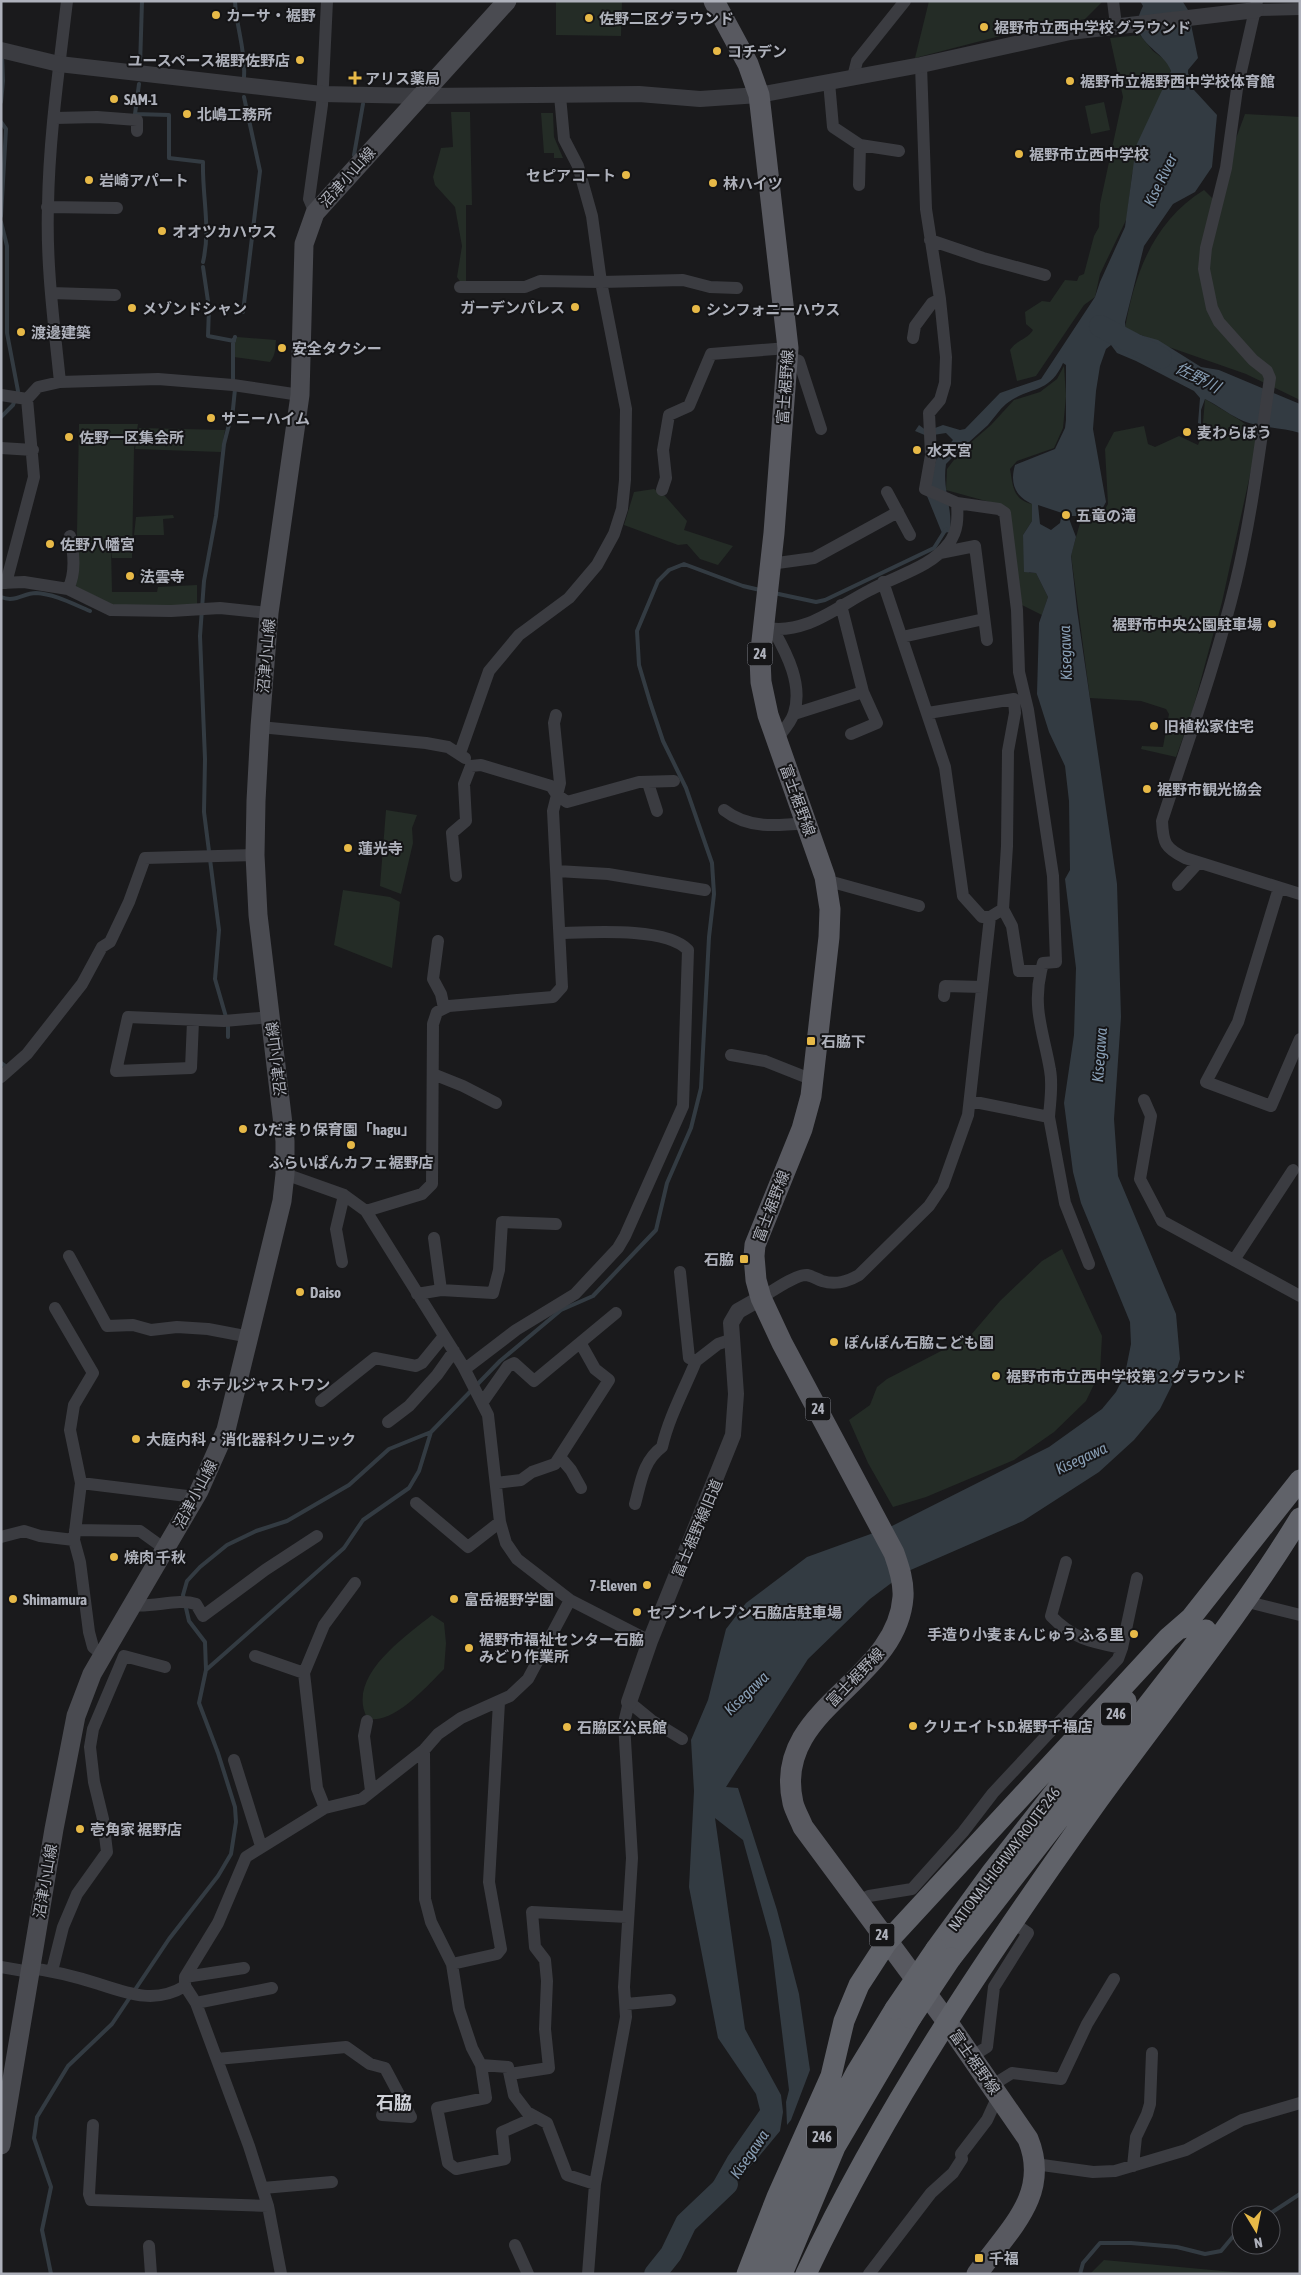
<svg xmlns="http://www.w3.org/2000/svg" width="1301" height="2275" viewBox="0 0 1301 2275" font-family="'Asap Condensed','Noto Sans JP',sans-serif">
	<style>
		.green { fill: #242c26 }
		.water { fill: #333b42; fill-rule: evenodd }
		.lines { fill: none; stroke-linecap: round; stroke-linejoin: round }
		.stream { stroke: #333b42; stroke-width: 4 }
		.river { stroke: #333b42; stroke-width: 22 }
		.minor { stroke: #3b3c41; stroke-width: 12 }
		.tertiary { stroke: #3b3c41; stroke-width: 16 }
		.secondary { stroke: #4a4b51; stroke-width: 19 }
		.primary { stroke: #585960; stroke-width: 21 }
		.trunk { stroke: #606269; stroke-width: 21 }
		.trunk-bridge { stroke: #606269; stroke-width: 21 }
		.poi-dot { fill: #e7b947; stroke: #151517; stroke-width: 2 }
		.labels { text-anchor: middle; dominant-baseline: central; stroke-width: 4; stroke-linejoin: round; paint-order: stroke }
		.shield { fill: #151517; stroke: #80828a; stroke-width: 1 }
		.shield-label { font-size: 14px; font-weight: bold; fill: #aeb1bb }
		.poi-label { font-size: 15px; font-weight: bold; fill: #aeb1bb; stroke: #151517; text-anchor: start }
		.street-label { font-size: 15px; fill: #aeb1bb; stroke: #151517 }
		.water-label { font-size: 16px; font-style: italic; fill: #879db3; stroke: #151517 }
		.quarter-label { font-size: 18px; font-weight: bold; fill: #ced0d7; stroke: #151517 }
	</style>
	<rect width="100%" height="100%" fill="#1a1a1c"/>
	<path class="green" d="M556 1H622L621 36 556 35Z
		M929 1H1103L1085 19 1004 35 915 58Z
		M1140 35 1153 51 1168 62 1171 71 1132 174 1127 218 1100 274 1095 297 1084 305 1036 376 1017 381 1010 350C1016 340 1027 340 1033 330L1026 324 1025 312 1042 301 1050 302 1065 280 1077 281 1079 276 1084 274 1094 236 1099 227 1100 204 1123 97 1110 38Z
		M1104 102 1110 130 1091 134 1085 106Z
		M451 112H470L472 205H466V284L461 283 457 277 462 246 455 207 435 185 433 177 441 148 453 147Z
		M541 113H553L554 137 563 158H554V153H544Z
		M1245 114 1300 117V400L1246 374 1166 346 1125 328C1135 272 1154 221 1204 190L1220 206 1231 152Z
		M237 337 276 340C275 348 276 355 270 362L234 357 235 343Z
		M1064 366 1066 396 1063 428 1054 448 1017 461 1010 469C1013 486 1013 500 1032 504V521L1023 535 1029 573H1036L1048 597 1042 615 1020 604 1004 506 946 490 947 469 960 452 991 425 1014 400 1040 392 1057 379Z
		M1205 399 1238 419 1259 434 1222 602 1192 712 1176 757 1141 749 1142 746 1163 747 1169 714 1166 709 1141 701 1090 698 1071 555 1082 516 1100 518 1108 504 1105 449 1114 432 1144 426 1148 444 1155 447 1179 436 1198 445 1202 435Z
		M79 424H138L134 449 132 558H112L111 548 112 592H157L158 587 197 585V604L157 607 116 606 76 587Z
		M139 428 225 430 221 452 135 449Z
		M654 489 665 496 687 521 684 530 733 546 718 565 700 559 687 544 678 545 624 525 634 492Z
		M173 515 174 518 163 519 164 535H134L136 517Z
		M386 810 417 815 412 828 413 843 401 894 380 886Z
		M343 890 390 897 400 902 392 968 334 945Z
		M1062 1249 1102 1336 1100 1372 1086 1401 1054 1432 1014 1460 926 1497 893 1507 868 1463 849 1420 870 1405 877 1387 887 1379 970 1336 1000 1301 1042 1261Z
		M432 1615 444 1623 446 1643 444 1669C429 1684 392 1727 367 1718 346 1676 405 1637 432 1615Z
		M1104 2260 1255 2274H1090Z"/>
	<path class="water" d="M1140 1 1183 2 1188 10 1198 58 1188 70V74L1195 79 1194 90 1217 115 1212 167 1195 192 1173 204 1144 246 1125 322 1127 345 1138 342 1140 335 1158 340 1201 367 1219 370 1300 404V433C1280 427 1257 428 1239 419 1227 413 1217 405 1205 399L1201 410V424L1198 423 1200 398 1194 391 1136 361 1117 353 1111 345 1106 349 1100 366 1096 391 1093 429 1106 502 1100 513 1096 516H1068L1076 537 1071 556 1077 610 1117 884 1121 1017 1114 1119 1118 1176 1176 1314 1180 1359 1172 1385 1160 1409 1134 1440 1099 1472 1023 1521 906 1572 870 1599 808 1659 726 1787 738 1788 777 1910 799 1994 810 2070 791 2120 787 2125 786 2102 789 2090 771 1941 743 1840 715 1818 745 2029 781 2095 783 2112 780 2131 756 2160 709 2208 703 2200 728 2156 760 2110 756 2094 718 2038 689 1887 694 1791 691 1740 708 1700 726 1629 746 1603 807 1557 890 1527 1049 1447 1102 1409 1116 1392 1125 1374 1131 1344 1130 1322 1081 1203 1073 1172 1064 1103 1074 1035 1076 968 1065 879 1070 870 1069 801 1065 766 1049 732 1037 694 1039 623 1048 597 1036 573 1024 572 1023 535 1032 521V504C1014 496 1010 482 1015 465L1055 449 1065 428 1066 420V365L1063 363C1049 395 1028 386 1006 404 999 410 994 418 988 425 974 438 959 450 946 464 942 490 953 508 950 532L942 533 927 496 936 460 953 440 946 433 927 436 915 431 919 425 927 431 943 425 960 430 965 429 1000 393 1041 379 1095 297 1100 282 1125 227 1136 146 1171 71C1163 48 1124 42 1143 6ZM1038 505 1062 513 1060 523 1051 530 1040 524Z"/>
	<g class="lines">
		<path class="stream" d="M235 1C236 27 246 50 244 77
			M140 67 142 1
			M139 84 135 114 169 115V158L203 162C202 196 211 228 203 262
			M1 102 3 81 2 54
			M1 122 6 129 1 216
			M354 155 363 104
			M1 222 7 246V333L18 391 13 405 1 417
			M203 267 209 308 208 336 234 341
			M243 312 260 171 244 97
			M233 382V343L235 337
			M774 593 816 602 825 600 934 548 946 529
			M1 597C15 603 23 593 36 593 55 594 73 604 90 611
			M226 1017 215 979 219 930 204 812 205 759 200 636 204 581 216 516 224 444 233 409 235 389
			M228 1037V1024
			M1 1063 8 1068
			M206 1670 205 1642 189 1621 183 1595 187 1581 200 1567 227 1545 256 1531 287 1521 349 1485 389 1449 431 1432
			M1268 2215 1300 2194
			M51 2274 42 2230 51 2187 34 2138 37 2117 68 2066 112 2024 169 1939 218 1876 231 1854 236 1822 235 1807 218 1753 199 1703 206 1670 344 1548 363 1520 409 1488 419 1471 431 1432 500 1361 561 1310 593 1296 656 1230 667 1183 691 1128 701 1088 709 937 714 894 712 863 686 788 663 741 650 702 639 665 637 631 658 581 669 570 684 564 743 586 760 590
			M1080 2274 1083 2263 1100 2243H1131L1177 2247 1205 2254 1221 2251 1241 2227"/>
		<path class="river" d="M1100 326 1161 358
			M655 2274 671 2254 686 2223 727 2184"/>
		<path class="minor" d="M1113 1 1116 25
			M1257 1 1237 89 1226 168 1206 248 1204 269 1212 308 1219 322 1253 360 1267 371 1270 378C1260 446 1252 514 1236 581 1216 663 1188 741 1162 821 1163 843 1165 848 1185 858L1300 894
			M1256 10 1300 9
			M921 65 926 209 940 299 946 357 945 383 940 400 929 413 931 455 925 489 957 503
			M853 77 857 61 905 1
			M829 82 833 127 860 145 899 151
			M560 96 564 139 578 166 592 216 601 282 683 280 710 287 737 288
			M55 118 97 117 137 120V131
			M859 185 860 145
			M47 207 117 208
			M315 213 309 199 322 105 327 1
			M930 240 983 258 1045 275
			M460 287H525L540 281 601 282 626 409 625 480 622 509 614 534 597 565 569 598 519 635 489 671 460 753
			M51 293 115 295
			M913 338 915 326 932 303 940 299
			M788 357 799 361 821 429
			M60 382C54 323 46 265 48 206 49 138 59 69 67 1
			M1 395 27 399 38 387 60 382 158 379 233 385 300 395
			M1 448 33 450
			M662 490 666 478 663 450 669 415 689 406 711 354 788 348
			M887 492 910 535
			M940 553 975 546 987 640
			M770 564 814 558 898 512
			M883 582 945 767 963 896 982 917H990L1003 909 1007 846 1008 751 1015 713 1014 699 928 713
			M1 583 24 582 68 589 111 610 171 611 220 608 269 613
			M6 583 34 477 27 399
			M68 589C76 573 74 553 70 536
			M841 605 863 692 877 723 851 734
			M764 627C778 631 795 628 809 623 830 615 850 600 870 590 895 576 932 567 949 543 958 531 958 518 957 503L999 509 1005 513 1017 610 1019 672 1028 710 1053 876 1056 962 1043 963 1041 971H1019L1012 926 1003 909
			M774 631C787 654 803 685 794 713 791 723 782 732 776 740
			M902 637 984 619
			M794 714 863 692
			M556 715 554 723 560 783 557 795 567 802 639 782 674 781
			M260 727 426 743 448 747 465 758
			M648 783 657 811
			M724 810C748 829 777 826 806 823
			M557 871 608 874 705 890
			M825 880 919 906
			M1178 885 1198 863
			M1279 888 1238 1022 1206 1082 1271 1106 1300 1039
			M438 941 433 979 441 994 444 1008
			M944 996 945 986 982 987
			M193 1021 191 1068 116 1071 128 1017 224 1021 271 1017
			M731 1055 765 1061 813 1080
			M433 1074 463 1086 496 1103
			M1 1077 27 1054 82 984 102 947 110 942 129 902 145 858 255 855
			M1144 1100 1151 1116 1140 1179 1162 1221 1300 1296
			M970 1101 1049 1117C1050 1102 1053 1085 1050 1070 1044 1034 1032 1009 1041 971
			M1049 1117 1065 1203 1089 1264
			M285 1174 344 1195 366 1211 463 1366 488 1415 500 1522 506 1543 517 1559 570 1600 650 1641
			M366 1211 422 1194 432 1184 433 1024 437 1012 449 1006 553 997 562 987 553 811 557 795 551 786 481 765 471 766 464 784 466 821 452 833 456 876
			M434 1238 441 1290
			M69 1256 107 1326 133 1325 151 1330 177 1327 208 1329 250 1337
			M1234 1260 1293 1170
			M342 1262 336 1229 344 1195
			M680 1272 689 1358 696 1361 718 1344 730 1340
			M417 1294 441 1290 493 1293 499 1270 502 1222 556 1224
			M761 1298C771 1292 796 1274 807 1275 812 1276 817 1279 822 1281 836 1285 847 1282 859 1275L929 1206 943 1185 968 1115 990 917
			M55 1308 93 1373 74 1405 70 1430 81 1483 74 1540 80 1562 89 1632 93 1647 103 1655
			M465 1369 516 1330 575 1294 618 1248 625 1236 683 1106 688 950C667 927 592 932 561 933
			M321 1401 375 1358 416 1366 422 1363 444 1336
			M482 1403 508 1366 514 1363 534 1381 616 1313
			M388 1422 409 1406 437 1375 454 1351
			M560 1457 571 1470 581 1488
			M81 1483 195 1497
			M496 1483 521 1480 532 1472 555 1464 609 1380 595 1369 581 1344
			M416 1503 468 1547 500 1522
			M635 1504C641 1482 643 1461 662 1447 669 1417 684 1390 696 1361
			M75 1530 140 1531 165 1549
			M1 1537 24 1531 40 1536 74 1540
			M1066 1562 1051 1616C1073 1639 1092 1642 1122 1648
			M1244 1601 1300 1615
			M131 1605C153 1608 178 1598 196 1604L203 1616 265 1570 317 1536
			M255 1656 304 1673
			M367 1721 364 1736 371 1791
			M424 1750 425 1899 431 1922 452 1964 459 2009 472 2048 481 2065 508 2067 514 2095 527 2112 547 2123 567 2175 595 2184
			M234 1760 261 1846
			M325 1808 317 1788 304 1673 324 1625 355 1583
			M858 1901 869 1896 912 1889 963 1832 993 1793 1118 1659 1122 1648 1137 1578
			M452 1964 497 1954 501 1949 489 1882 499 1702
			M1 1967 30 1972
			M30 1968C54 1971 77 1977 99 1984 129 1994 156 2004 185 1986V1977L218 1923 246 1857 325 1808 362 1799 424 1750 438 1734 461 1718 510 1696 528 1679 570 1600
			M52 1971 63 1927 77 1894 107 1852 103 1819 94 1782 90 1747 93 1729 124 1656 165 1667
			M185 1977 244 1968
			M185 1986 196 2003 249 2146 268 2206 281 2274
			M196 2003 272 1988
			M626 2004 670 2000
			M971 2057 987 2047 994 1987 1028 1933 1012 1922
			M217 2059 346 2047 370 2064 385 2068 411 2117
			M481 2065 486 2098 437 2108 448 2163 456 2169 505 2159 502 2132 536 2117
			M510 2074 549 2068 545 2029 547 1981 545 1960 535 1947 532 1912 627 1917
			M991 2086 1012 2073 1061 2079 1087 2024 1114 1979
			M382 2115 411 2117
			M93 2125 89 2194 91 2200 268 2206
			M1035 2164 1093 2172 1115 2171 1186 2150 1242 2120 1300 2103
			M1133 2166 1136 2137 1147 2114 1150 2104 1152 2053
			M263 2188 332 2182
			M515 2245 528 2274
			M149 2246 151 2274
			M588 2274 595 2184 626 2017 624 1987 632 1858 624 1723 629 1702 651 1720 682 1739
			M869 2274 931 2193 953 2173 962 2159 961 2154 987 2120 998 2096"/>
		<path class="tertiary" d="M1 50 59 64 322 94 421 96 639 94 700 99 759 95 921 65 1070 32 1256 10
			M629 1702 650 1641 733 1435 736 1394 731 1323 738 1311 761 1298"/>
		<path class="secondary" d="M1 2145 54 1829 76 1716 92 1674 103 1655 199 1491 226 1430 282 1201 285 1174V1141L258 915 255 855 256 801 260 727 269 613 300 395 304 244 315 213 507 1"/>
		<path class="primary" d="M714 1 748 64 759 95 788 348 774 533 760 659 761 682 768 715 825 877 830 909 829 937 811 1096 802 1129 755 1245 754 1256 756 1280 761 1298 782 1343 894 1553C899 1567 904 1582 903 1597 897 1683 771 1708 793 1803 795 1811 800 1819 803 1827L948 2023 1028 2139C1051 2195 1008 2230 977 2274"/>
		<path class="trunk" d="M1183 1628 1300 1480
			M936 1949 992 1872 1126 1701
			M951 1958 1206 1630
			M747 2274 777 2197 831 2076 844 2021 859 1985 887 1942 1168 1638 1191 1618
			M764 2274 820 2141 856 2073 895 2009
			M782 2274 835 2147 911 2018
			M806 2274C886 2105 991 1950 1099 1799 1166 1706 1240 1616 1300 1518"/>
		<path class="trunk-bridge" d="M895 2009 936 1949
			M911 2018 951 1958"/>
	</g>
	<g class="poi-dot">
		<circle cx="216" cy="15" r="5"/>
		<circle cx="589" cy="18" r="5"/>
		<circle cx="984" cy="27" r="5"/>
		<circle cx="717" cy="51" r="5"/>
		<circle cx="300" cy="60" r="5"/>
		<path d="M352.5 70.5h5v5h5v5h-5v5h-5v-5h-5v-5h5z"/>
		<circle cx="1070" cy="81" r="5"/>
		<circle cx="114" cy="99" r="5"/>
		<circle cx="187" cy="114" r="5"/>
		<circle cx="1019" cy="154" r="5"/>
		<circle cx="626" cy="175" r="5"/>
		<circle cx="89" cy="180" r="5"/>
		<circle cx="713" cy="183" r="5"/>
		<circle cx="162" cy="231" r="5"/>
		<circle cx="575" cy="307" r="5"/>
		<circle cx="132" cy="308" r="5"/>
		<circle cx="696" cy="309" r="5"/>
		<circle cx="21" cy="332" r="5"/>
		<circle cx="282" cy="348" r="5"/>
		<circle cx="211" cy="418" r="5"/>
		<circle cx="1187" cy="432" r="5"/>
		<circle cx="69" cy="437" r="5"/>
		<circle cx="917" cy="450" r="5"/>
		<circle cx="1066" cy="515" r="5"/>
		<circle cx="50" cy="544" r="5"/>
		<circle cx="130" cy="576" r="5"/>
		<circle cx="1272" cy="624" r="5"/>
		<circle cx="1154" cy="726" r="5"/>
		<circle cx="1147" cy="789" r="5"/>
		<circle cx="348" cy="848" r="5"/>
		<rect x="806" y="1036" width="10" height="10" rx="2.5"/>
		<circle cx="243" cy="1129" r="5"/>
		<circle cx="351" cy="1145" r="5"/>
		<rect x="739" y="1254" width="10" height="10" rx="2.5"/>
		<circle cx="300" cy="1292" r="5"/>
		<circle cx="834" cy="1342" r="5"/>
		<circle cx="996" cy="1376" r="5"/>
		<circle cx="186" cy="1384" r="5"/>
		<circle cx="136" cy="1439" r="5"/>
		<circle cx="114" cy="1557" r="5"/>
		<circle cx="647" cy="1585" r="5"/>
		<circle cx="13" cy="1599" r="5"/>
		<circle cx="454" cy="1599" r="5"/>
		<circle cx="637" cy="1612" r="5"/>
		<circle cx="1134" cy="1634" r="5"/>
		<circle cx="469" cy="1648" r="5"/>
		<circle cx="913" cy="1726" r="5"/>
		<circle cx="567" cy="1727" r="5"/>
		<circle cx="80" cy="1829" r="5"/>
		<rect x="974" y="2253" width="10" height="10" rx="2.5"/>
	</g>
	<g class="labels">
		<g class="shield">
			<rect x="747.5" y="642.5" width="25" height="23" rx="4"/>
			<rect x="805.5" y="1397.5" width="25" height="23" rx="4"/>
			<rect x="1101" y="1702.5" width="30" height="23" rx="4"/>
			<rect x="869.5" y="1923.5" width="25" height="23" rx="4"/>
			<rect x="807" y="2125.5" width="30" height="23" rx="4"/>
		</g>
		<g class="shield-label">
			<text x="760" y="654">24</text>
			<text x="818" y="1409">24</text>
			<text x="1116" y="1714">246</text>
			<text x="882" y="1935">24</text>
			<text x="822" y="2137">246</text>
		</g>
		<g class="poi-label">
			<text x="226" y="15">カーサ・裾野</text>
			<text x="599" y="18">佐野二区グラウンド</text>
			<text x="994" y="27">裾野市立西中学校 グラウンド</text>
			<text x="727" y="51">コチデン</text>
			<text x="290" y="60" text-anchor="end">ユースペース裾野佐野店</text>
			<text x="365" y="78">アリス薬局</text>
			<text x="1080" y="81">裾野市立裾野西中学校体育館</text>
			<text x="124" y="99">SAM-1</text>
			<text x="197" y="114">北嶋工務所</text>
			<text x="1029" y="154">裾野市立西中学校</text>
			<text x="616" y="175" text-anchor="end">セピアコート</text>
			<text x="99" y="180">岩崎アパート</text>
			<text x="723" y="183">林ハイツ</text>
			<text x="172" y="231">オオツカハウス</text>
			<text x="565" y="307" text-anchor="end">ガーデンパレス</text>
			<text x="142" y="308">メゾンドシャン</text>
			<text x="706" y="309">シンフォニーハウス</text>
			<text x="31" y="332">渡邊建築</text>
			<text x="292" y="348">安全タクシー</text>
			<text x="221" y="418">サニーハイム</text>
			<text x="1197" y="432">麦わらぼう</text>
			<text x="79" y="437">佐野一区集会所</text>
			<text x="927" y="450">水天宮</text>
			<text x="1076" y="515">五竜の滝</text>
			<text x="60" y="544">佐野八幡宮</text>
			<text x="140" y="576">法雲寺</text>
			<text x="1262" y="624" text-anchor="end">裾野市中央公園駐車場</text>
			<text x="1164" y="726">旧植松家住宅</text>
			<text x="1157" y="789">裾野市観光協会</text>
			<text x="358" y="848">蓮光寺</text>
			<text x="821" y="1041">石脇下</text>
			<text x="253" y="1129">ひだまり保育園「hagu」</text>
			<text x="351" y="1162" text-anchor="middle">ふらいぱんカフェ裾野店</text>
			<text x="734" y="1259" text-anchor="end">石脇</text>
			<text x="310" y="1292">Daiso</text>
			<text x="844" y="1342">ぽんぽん石脇こども園</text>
			<text x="1006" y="1376">裾野市市立西中学校第２グラウンド</text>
			<text x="196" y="1384">ホテルジャストワン</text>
			<text x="146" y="1439">大庭内科・消化器科クリニック</text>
			<text x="124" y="1557">焼肉 千秋</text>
			<text x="637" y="1585" text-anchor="end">7-Eleven</text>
			<text x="23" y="1599">Shimamura</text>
			<text x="464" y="1599">富岳裾野学園</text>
			<text x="647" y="1612">セブンイレブン石脇店駐車場</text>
			<text x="1124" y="1634" text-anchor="end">手造り小麦まんじゅう ふる里</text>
			<text x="479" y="1639">裾野市福祉センター石脇<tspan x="479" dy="17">みどり作業所</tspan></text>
			<text x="923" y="1726">クリエイトS.D.裾野千福店</text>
			<text x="577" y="1727">石脇区公民館</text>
			<text x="90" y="1829">壱角家 裾野店</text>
			<text x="989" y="2258">千福</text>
		</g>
		<g class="street-label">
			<text transform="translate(347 177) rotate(-48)">沼津小山線</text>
			<text transform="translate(785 387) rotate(-86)">富士裾野線</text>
			<text transform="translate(266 656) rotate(-85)">沼津小山線</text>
			<text transform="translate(798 800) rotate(70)">富士裾野線</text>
			<text transform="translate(276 1059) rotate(-97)">沼津小山線</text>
			<text transform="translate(771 1206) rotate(-69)">富士裾野線</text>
			<text transform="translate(195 1494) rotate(-62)">沼津小山線</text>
			<text transform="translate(697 1528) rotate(-67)">富士裾野線旧道</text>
			<text transform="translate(855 1677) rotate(-46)">富士裾野線</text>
			<text transform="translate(1004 1859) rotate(-53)">NATIONAL HIGHWAY ROUTE 246</text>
			<text transform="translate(45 1881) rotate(-80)">沼津小山線</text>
			<text transform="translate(975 2062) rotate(55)">富士裾野線</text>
		</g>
		<g class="water-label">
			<text transform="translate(1160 180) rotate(-64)">Kise River</text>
			<text transform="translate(1198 377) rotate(27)">佐野川</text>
			<text transform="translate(1065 653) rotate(-92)">Kisegawa</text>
			<text transform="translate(1099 1055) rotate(-86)">Kisegawa</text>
			<text transform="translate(1081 1458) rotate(-25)">Kisegawa</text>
			<text transform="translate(746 1693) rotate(-44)">Kisegawa</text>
			<text transform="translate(749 2154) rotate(-55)">Kisegawa</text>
		</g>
		<g class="quarter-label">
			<text x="394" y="2102">石脇</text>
		</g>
	</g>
	<rect width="1301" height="2275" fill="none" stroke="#aeb1bb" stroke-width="5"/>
	<g transform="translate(1256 2230) rotate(170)"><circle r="24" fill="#151517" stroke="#525359"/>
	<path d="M0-4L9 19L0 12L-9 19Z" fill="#e7b947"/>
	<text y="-8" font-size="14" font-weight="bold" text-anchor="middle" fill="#aeb1bb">N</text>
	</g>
</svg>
